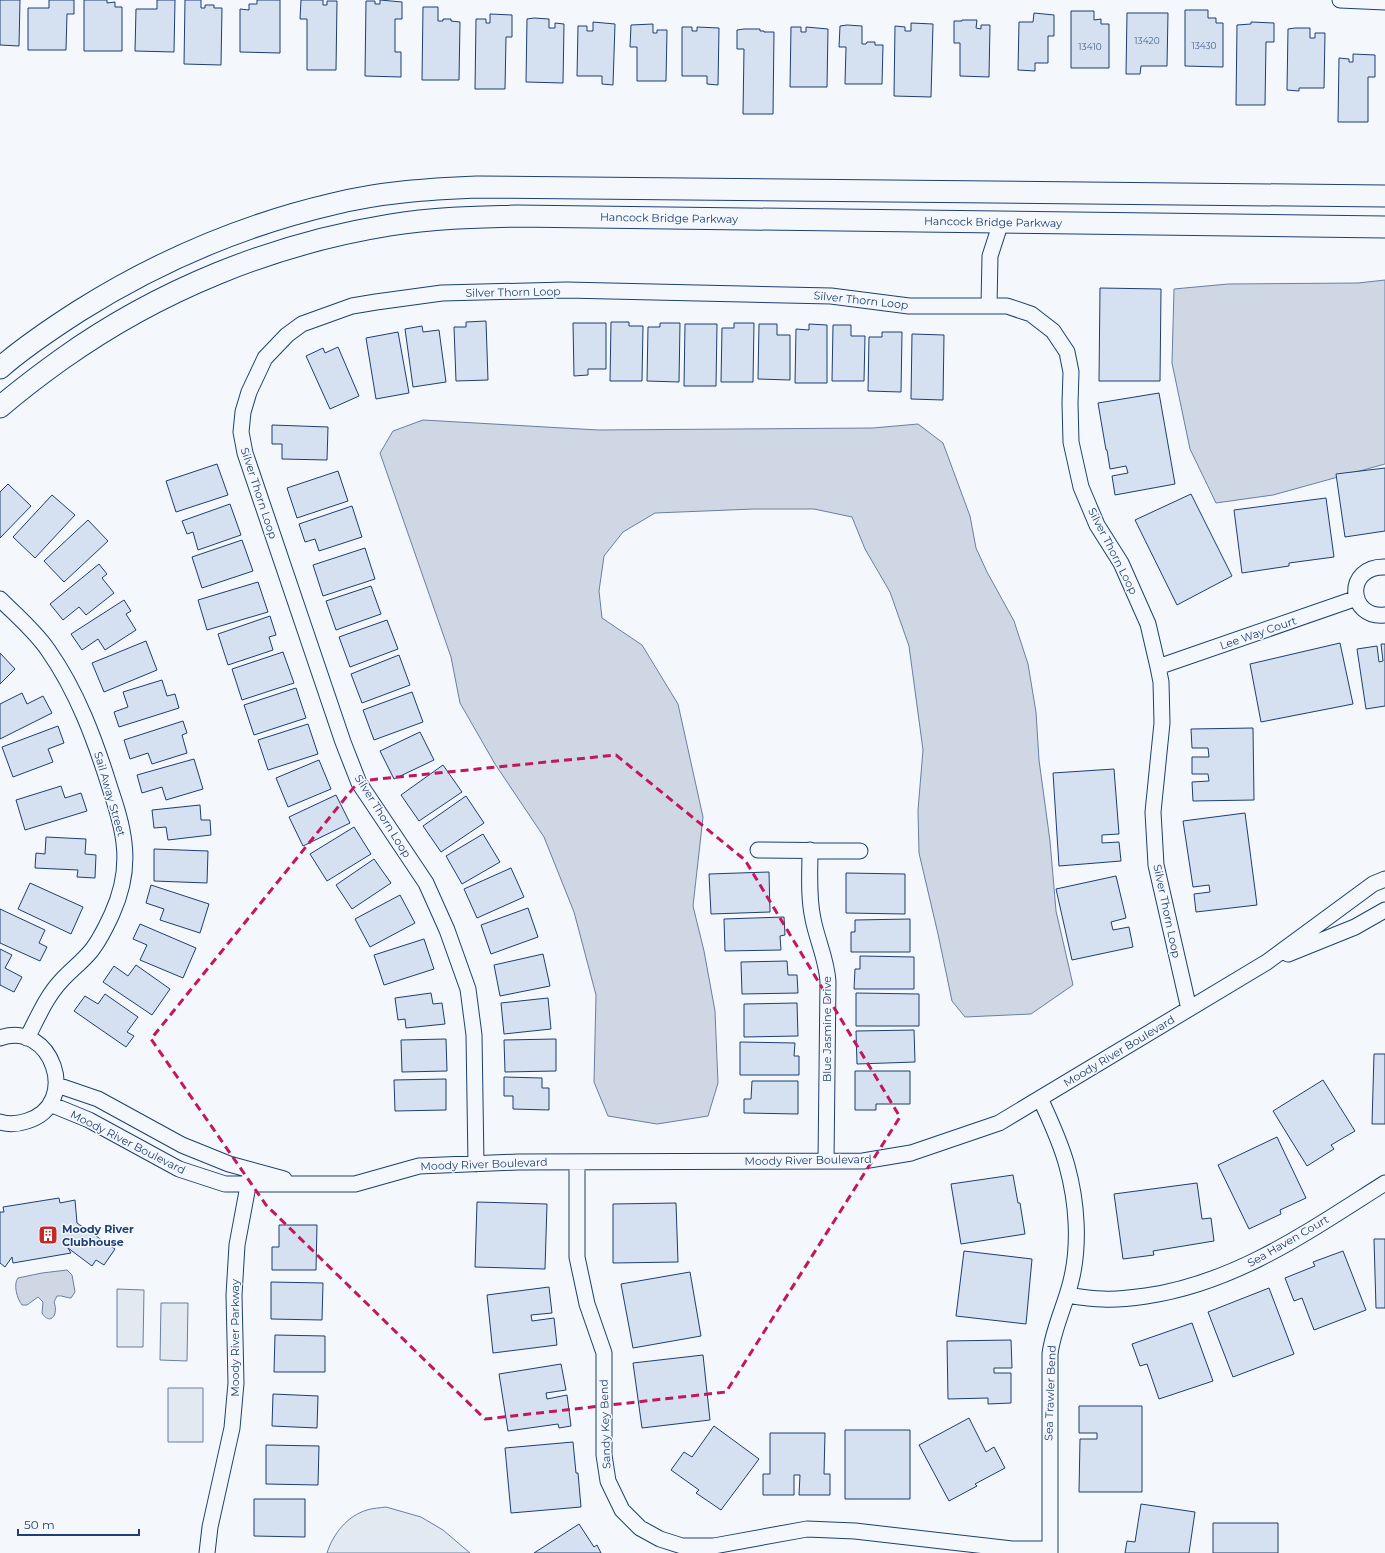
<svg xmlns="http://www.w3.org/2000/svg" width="1385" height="1553" viewBox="0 0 1385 1553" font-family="Montserrat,sans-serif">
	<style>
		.green { fill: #e3e9f0; stroke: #687fa3 }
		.water { fill: #cfd7e4; stroke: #687fa3 }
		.building { fill: #d5e0f0; stroke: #1d3f73 }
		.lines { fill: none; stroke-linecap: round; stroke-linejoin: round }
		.street-casing { stroke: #1d3f73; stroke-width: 17 }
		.secondary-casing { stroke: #1d3f73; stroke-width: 23 }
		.street { stroke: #f4f7fb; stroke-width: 15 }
		.secondary { stroke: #f4f7fb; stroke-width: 21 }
		.marked { fill: none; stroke: #c2185b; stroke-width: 3; stroke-dasharray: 8 5; stroke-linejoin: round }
		.labels { text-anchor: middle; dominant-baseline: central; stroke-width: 3; stroke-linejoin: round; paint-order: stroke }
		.number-label { font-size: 9px; fill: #4b6792 }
		.street-label { font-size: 11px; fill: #1d3f73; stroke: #f4f7fb }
		.poi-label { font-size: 11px; font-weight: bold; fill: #1d3f73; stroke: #f4f7fb; text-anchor: start }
	</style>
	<rect width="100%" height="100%" fill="#f4f7fb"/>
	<path class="green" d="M117 1289 144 1290 143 1347H117Z
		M161 1303H188L187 1361 160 1360Z
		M168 1388H203V1442H168Z
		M386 1507 421 1517 443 1530 470 1553H327C333 1534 347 1516 367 1510 373 1508 380 1508 386 1507Z"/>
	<path class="water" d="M1385 280V464L1273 495 1216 503 1190 449 1172 363 1174 289 1228 284 1358 283Z
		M423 420 598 430 873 428 918 424 943 443 970 516 976 548 987 572 1014 621 1028 664 1036 712 1039 760 1050 841 1056 911 1073 985 1031 1014 965 1017 952 1001 938 934 919 853 918 810 923 750 909 646 890 592 865 549 852 517 814 509H754L655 513 623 532 604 556 599 591 602 618 642 645 678 704 703 817 693 906 704 951 715 1011 718 1083 708 1116 657 1124 608 1116 594 1082 596 995 574 912 544 837 495 764 460 703 451 657 380 453 393 431Z
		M67 1270 72 1275 75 1292 71 1298C66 1298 62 1295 57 1296L54 1302C59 1315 50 1326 42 1313L43 1302 38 1297 27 1305H22C17 1299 13 1284 18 1278L42 1273Z"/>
	<path class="building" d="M0 0H20L19 46 0 45Z
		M49 0H74V14H67L66 50H28V8H49Z
		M84 0H107V3L115 2V7H122V51H84Z
		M157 0H175L174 52 135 51 136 9H157Z
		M185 0H201V8H205V5H214V8H222L221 65 184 64Z
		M257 0H280V53L240 52V9L249 10V4H257Z
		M301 0H323V5H327V1H337L336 70H307V19H300Z
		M380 0 402 2V19H395V52H401V77L365 76 366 1H375V4H380Z
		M423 7H438V21H443V19H451V21L460 22 459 80H422Z
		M1185 10H1208V18H1216V23H1223V67L1185 66Z
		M1071 11H1094V20L1101 19V24H1109V68H1071Z
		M1034 13 1054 15V36H1048V63H1035V71L1018 70 1019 22H1033Z
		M1127 13H1168L1167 66H1141L1140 74H1126Z
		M490 14 512 15V37H506L505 89H475L476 19H486V23H490Z
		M534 18 549 19V28H555V23L564 24 563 83 526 82 527 19Z
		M962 20H977L976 28 981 29V25H990L989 77 960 76V43H954V21H962Z
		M593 22 615 24 613 85 602 84V76H577L578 26H587V31H593Z
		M1251 22 1274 23V42H1266L1265 105H1236L1237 25 1251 24Z
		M911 23 933 24 931 97 894 96 895 26 905 27V31H911Z
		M653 24V33H657V30H667L666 81H637V47H630L631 25Z
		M847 25 862 26V44H866L867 42H875V45H883L882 84H845L846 47H839L840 26Z
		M682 27H692V31H697V27L719 28 718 85 707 84V76H682Z
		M791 27H801V32H806V27L828 29 827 87H790Z
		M1295 28H1310V38H1315V33H1325L1324 88H1299V91L1287 90 1288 29Z
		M744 29H760V31H764V32H774L773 114H743L744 49H737V30Z
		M1353 54 1375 55V77H1368V122H1338L1339 58 1349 59V62H1353Z
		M1100 288 1161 289 1160 381H1099Z
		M486 321 488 380 456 381 454 327H466V322Z
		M611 322H629V326H643L642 381H610Z
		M573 323H606V369H588V375L574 376Z
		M660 323H680L679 382 647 381 648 327H660Z
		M734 323H754L753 382H721L722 328H734Z
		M685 324H717L716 386H684Z
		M759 324H777V335H790V380L758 379Z
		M809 324 827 325V383H795L796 329 809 330Z
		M833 325H851V336H865L864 381H832Z
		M422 326 423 332 439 330 446 382 413 387 405 329Z
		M398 332 409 393 376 399 366 338Z
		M882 332H902L901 392 868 391 869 337H882Z
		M912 334 944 335 943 400 911 399Z
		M338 347 359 396 330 409 306 356 323 348 325 353Z
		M1159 393 1175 484 1115 495 1112 476 1128 473 1126 466 1110 469 1107 450H1106L1098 403Z
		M272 425 328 427 327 460 282 459V444H272Z
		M217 464 228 495 176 512 166 481Z
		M1385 468V531L1345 537 1336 474Z
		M338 471 348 501 297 518 287 488Z
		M8 484 31 506 0 538V492Z
		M1191 494 1232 576 1177 605 1135 520Z
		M52 495 75 515 35 558 13 537Z
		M1326 498 1334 557 1289 563V566L1242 573 1234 510Z
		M230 504 241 535 198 550 193 532 187 534 182 521Z
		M352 506 362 537 319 551 315 539 305 542 299 524Z
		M88 520 108 541 64 582 44 561Z
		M242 540 253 571 202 588 192 557Z
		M365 548 375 579 323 596 313 565Z
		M99 564 107 574 102 578 114 593 86 615 79 607 63 620 50 604Z
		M258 582 268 612 207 630 198 600Z
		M371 586 381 614 336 630 326 601Z
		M124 600 131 611 126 614 136 630 105 650 98 639 82 650 71 634Z
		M270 616 276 635 269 637 273 650 228 665 218 634Z
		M387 620 398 649 350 667 339 637Z
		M146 641 157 670 104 692 92 663Z
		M1340 643 1353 704 1261 722 1250 664Z
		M1381 644H1385V706L1366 709 1357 649 1377 646 1379 662 1383 661Z
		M283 652 294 683 242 700 232 669Z
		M0 653 15 669 0 684Z
		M399 655 410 685 362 703 351 674Z
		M162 680 167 696 175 694 179 708 119 727 114 712 128 707 123 692Z
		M296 688 306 718 254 735 244 705Z
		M412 692 423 722 374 740 363 710Z
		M22 693 27 704 43 696 52 713 0 739V704Z
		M183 721 187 733 182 735 187 753 152 764 148 753 130 759 124 740Z
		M308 724 318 754 268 770 258 740Z
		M58 726 64 743 48 749 53 762 13 777 2 747Z
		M1253 728 1254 800 1193 801 1192 782 1209 781 1208 774H1192V757H1209L1208 748H1192L1191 729Z
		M420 732 434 760 394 779 380 751Z
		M194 759 203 789 166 800 162 787 142 793 137 775Z
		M319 760 331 789 288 807 276 778Z
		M443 765 462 792 419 821 401 795Z
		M1114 769 1119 834 1102 835V843L1119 842 1121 861 1059 866 1053 773Z
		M61 786 65 798 81 793 87 811 25 830 16 800Z
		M336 795 350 823 303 846 289 817Z
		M466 796 484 823 441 852 423 826Z
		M200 805 201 820H210L211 835 168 840 166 827 154 828 152 810Z
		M1245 813 1257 905 1196 912 1194 894 1210 892 1209 885 1193 887 1183 821Z
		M354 827 371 854 327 881 310 854Z
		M483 834 500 862 462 884 446 856Z
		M46 837 86 839 85 854 96 855 95 878 77 877 78 870 35 868 36 853 45 854Z
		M154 849 208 851 207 883 154 881Z
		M374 859 391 883 352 909 336 885Z
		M511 868 524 897 477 918 464 889Z
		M769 872 770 912 711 914 709 874Z
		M846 873 905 874V914L846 913Z
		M1116 876 1126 918 1111 922 1113 930 1129 927 1133 947 1072 960 1056 889Z
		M30 883 83 907 71 934 18 909Z
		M151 885 209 904 200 933 160 920 164 909 146 903Z
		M400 895 415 923 370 947 355 919Z
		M528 908 538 937 491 954 481 925Z
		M0 909 45 930 39 943 47 947 40 961 0 943Z
		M784 917 785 935 780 936 781 950 725 951 724 919Z
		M910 919V952H851V932H855V920Z
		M140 924 196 948 183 978 140 960 147 945 133 939Z
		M424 939 434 969 384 985 374 955Z
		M0 949 12 955 5 968 22 977 14 992 0 985Z
		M543 954 550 986 500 996 494 965Z
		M860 956 914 957V989H854L855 969H860Z
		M787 961 788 975H797L798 993 742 994 741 962Z
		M136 965 170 989 152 1015 103 982 114 966 128 976Z
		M431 993 433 1004 442 1003 445 1024 406 1028 405 1019 398 1020 395 998Z
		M856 993 919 994V1026H856Z
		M105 994 138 1017 127 1032 134 1036 126 1047 74 1011 85 996 98 1004Z
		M548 998 551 1029 504 1034 501 1003Z
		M797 1003 798 1036 744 1037V1004Z
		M914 1030 915 1062 857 1064 856 1031Z
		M446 1039 447 1071 402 1072 401 1040Z
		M556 1039V1071L505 1072 504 1040Z
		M740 1042 795 1043 794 1056H799V1075H740Z
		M1374 1054H1385V1124H1372Z
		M855 1071H910V1104H876V1110H855Z
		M504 1077 542 1078V1088H549V1110L513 1109V1096H504Z
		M446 1079V1110L395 1111 394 1080Z
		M1323 1080 1355 1131 1331 1145 1334 1149 1307 1166 1273 1111Z
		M752 1081H798V1114L744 1113V1099H751Z
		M1277 1137 1306 1198 1280 1210 1281 1214 1249 1229 1218 1165Z
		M1013 1175 1018 1203H1020L1025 1234 961 1244 951 1184Z
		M1197 1183 1202 1219 1211 1218 1214 1241 1153 1251 1154 1255 1123 1259 1114 1194Z
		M59 1198 60 1203 75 1200 77 1223 115 1249 104 1265 96 1260 92 1266 68 1248 71 1253 13 1263 12 1257 5 1267 0 1263V1212H4L3 1207Z
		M477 1202 547 1204 545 1269 475 1267Z
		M676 1203 678 1262 613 1263V1204Z
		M279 1225H317L316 1270H272V1247H279Z
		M1374 1239H1385V1308H1376Z
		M964 1251 1032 1259 1026 1324 956 1316Z
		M1343 1251 1366 1310 1314 1330 1302 1298 1294 1301 1285 1278 1315 1266 1313 1262Z
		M690 1272 701 1336 633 1348 621 1284Z
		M271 1282 323 1283 322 1320 271 1319Z
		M549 1287 552 1313 531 1315 532 1321 554 1318 557 1345 493 1353 487 1295Z
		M1269 1288 1294 1354 1233 1377 1208 1312Z
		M1192 1323 1213 1381 1159 1399 1147 1364 1140 1366 1132 1344Z
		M275 1335 325 1336V1372H274Z
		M1011 1340 1012 1368H994V1373H1011V1403L988 1404V1398L948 1399 947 1341Z
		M703 1355 710 1420 642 1428 633 1363Z
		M561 1364 566 1390 546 1393 547 1399 567 1395 571 1426 559 1428 558 1424 508 1431 499 1374Z
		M273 1394 318 1396 317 1428 272 1426Z
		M1079 1406H1142V1492H1079L1080 1439H1097V1433H1079Z
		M969 1418 986 1452 994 1447 1005 1468 975 1484 977 1486 949 1501 919 1445Z
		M714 1426 759 1459 721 1510 696 1493 699 1490 671 1470 684 1452 692 1457Z
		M845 1430H910V1499H845Z
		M770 1433H825L824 1474H830V1495H799L800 1475H794V1495H763V1474H770Z
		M573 1442 576 1473H578L581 1507 511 1513 505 1448Z
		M266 1445 319 1446 318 1485 266 1484Z
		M254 1499H305V1537L254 1536Z
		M1141 1504 1195 1512 1189 1553H1125L1127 1541 1135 1542Z
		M1213 1523H1278V1553H1213Z
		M579 1524 594 1547 597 1545 601 1553H534Z"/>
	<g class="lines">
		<g class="street-casing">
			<path id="street" d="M1340 0 1385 2
				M989 306 990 256 1001 222
				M1385 567C1344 566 1348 619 1385 615
				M0 599C16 615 35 631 48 650 77 691 95 740 110 788 116 806 122 824 124 843 127 867 122 892 112 914 106 927 100 940 91 951 82 962 70 971 61 981 46 997 37 1019 27 1038
				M1158 667 1357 598
				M758 850 860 851
				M810 850C810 873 808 896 813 919 817 940 827 960 828 982L826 1161
				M1288 954 1355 927 1385 910
				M0 1038C51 1019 82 1104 27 1121 18 1124 9 1125 0 1122
				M57 1085 98 1099 182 1145 229 1164 284 1179
				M1040 1098C1050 1120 1061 1143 1067 1166 1077 1202 1080 1245 1071 1281 1065 1306 1053 1329 1050 1354V1553
				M50 1104 89 1120 179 1169 225 1184H355L419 1166 518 1162 863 1161 911 1153 999 1123 1267 962 1373 884 1385 879
				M577 1162V1257L587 1304 604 1353V1455L608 1481 622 1510 640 1528 660 1539 682 1546H714L807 1529 855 1531 1012 1549H1049
				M476 1164 474 1035 468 989 447 930 426 883 359 783 343 742 245 453 241 432 243 412 249 392 265 358 287 335 302 324 352 306 376 302 442 293 566 290 831 296 909 306H1007L1031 314 1053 331 1067 352 1071 372 1070 403 1071 442 1081 487 1097 525 1121 563 1148 624 1158 667 1161 682 1162 723 1153 812 1156 865 1189 1009
				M1067 1295C1079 1297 1091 1299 1103 1299 1117 1300 1132 1298 1146 1296 1236 1283 1309 1231 1385 1183
				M207 1553 210 1527 232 1428 236 1383 234 1295 237 1245 251 1170"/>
		</g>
		<g class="secondary-casing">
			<path id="secondary" d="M0 368C24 347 51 329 79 311 157 262 243 225 333 204 381 192 429 189 477 187L1385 196
				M0 407C20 390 41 374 62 359 159 290 272 244 390 225 432 218 474 217 517 216L1385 227"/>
		</g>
		<use href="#street" class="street"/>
		<use href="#secondary" class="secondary"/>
	</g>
	<path class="marked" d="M616 755 745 860 900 1117 726 1392 485 1419 266 1205 151 1039 359 781Z"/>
	<defs>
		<g id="building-square" transform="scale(1)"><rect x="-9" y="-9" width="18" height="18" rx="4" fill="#c62828" stroke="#f4f7fb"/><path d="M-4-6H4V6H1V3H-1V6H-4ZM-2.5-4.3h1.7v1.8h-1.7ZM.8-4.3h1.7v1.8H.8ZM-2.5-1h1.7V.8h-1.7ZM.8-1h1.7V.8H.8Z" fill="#fff"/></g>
	</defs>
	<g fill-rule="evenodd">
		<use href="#building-square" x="48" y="1235"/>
	</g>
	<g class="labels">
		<g class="number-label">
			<text x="1147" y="40">13420</text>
			<text x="1204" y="45">13430</text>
			<text x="1090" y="46">13410</text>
		</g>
		<g class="street-label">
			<text transform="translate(669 218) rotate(1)">Hancock Bridge Parkway</text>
			<text transform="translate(993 222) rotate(1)">Hancock Bridge Parkway</text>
			<text transform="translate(513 292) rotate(-1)">Silver Thorn Loop</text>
			<text transform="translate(861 300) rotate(6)">Silver Thorn Loop</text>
			<text transform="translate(259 493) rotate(72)">Silver Thorn Loop</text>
			<text transform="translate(1113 551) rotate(63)">Silver Thorn Loop</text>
			<text transform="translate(1258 633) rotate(-19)">Lee Way Court</text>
			<text transform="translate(110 794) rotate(74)">Sail Away Street</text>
			<text transform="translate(383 816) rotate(58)">Silver Thorn Loop</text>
			<text transform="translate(1167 911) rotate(78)">Silver Thorn Loop</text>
			<text transform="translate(827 1029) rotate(-90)">Blue Jasmine Drive</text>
			<text transform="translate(1119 1051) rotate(-31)">Moody River Boulevard</text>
			<text transform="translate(128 1142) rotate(27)">Moody River Boulevard</text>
			<text transform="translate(808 1160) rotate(-1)">Moody River Boulevard</text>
			<text transform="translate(484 1164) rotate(-2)">Moody River Boulevard</text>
			<text transform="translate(1288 1241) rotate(-30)">Sea Haven Court</text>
			<text transform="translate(235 1338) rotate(-90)">Moody River Parkway</text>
			<text transform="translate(1050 1393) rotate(-88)">Sea Trawler Bend</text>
			<text transform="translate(605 1424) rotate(-92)">Sandy Key Bend</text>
		</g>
		<g class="poi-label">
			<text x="62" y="1229">Moody River<tspan x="62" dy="13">Clubhouse</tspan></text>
		</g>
	</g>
	<path d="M18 1529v6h121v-6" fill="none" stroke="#1d3f73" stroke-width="2"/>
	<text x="24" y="1529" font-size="12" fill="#1d3f73" stroke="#f4f7fb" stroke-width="3" paint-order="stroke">50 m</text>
</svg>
